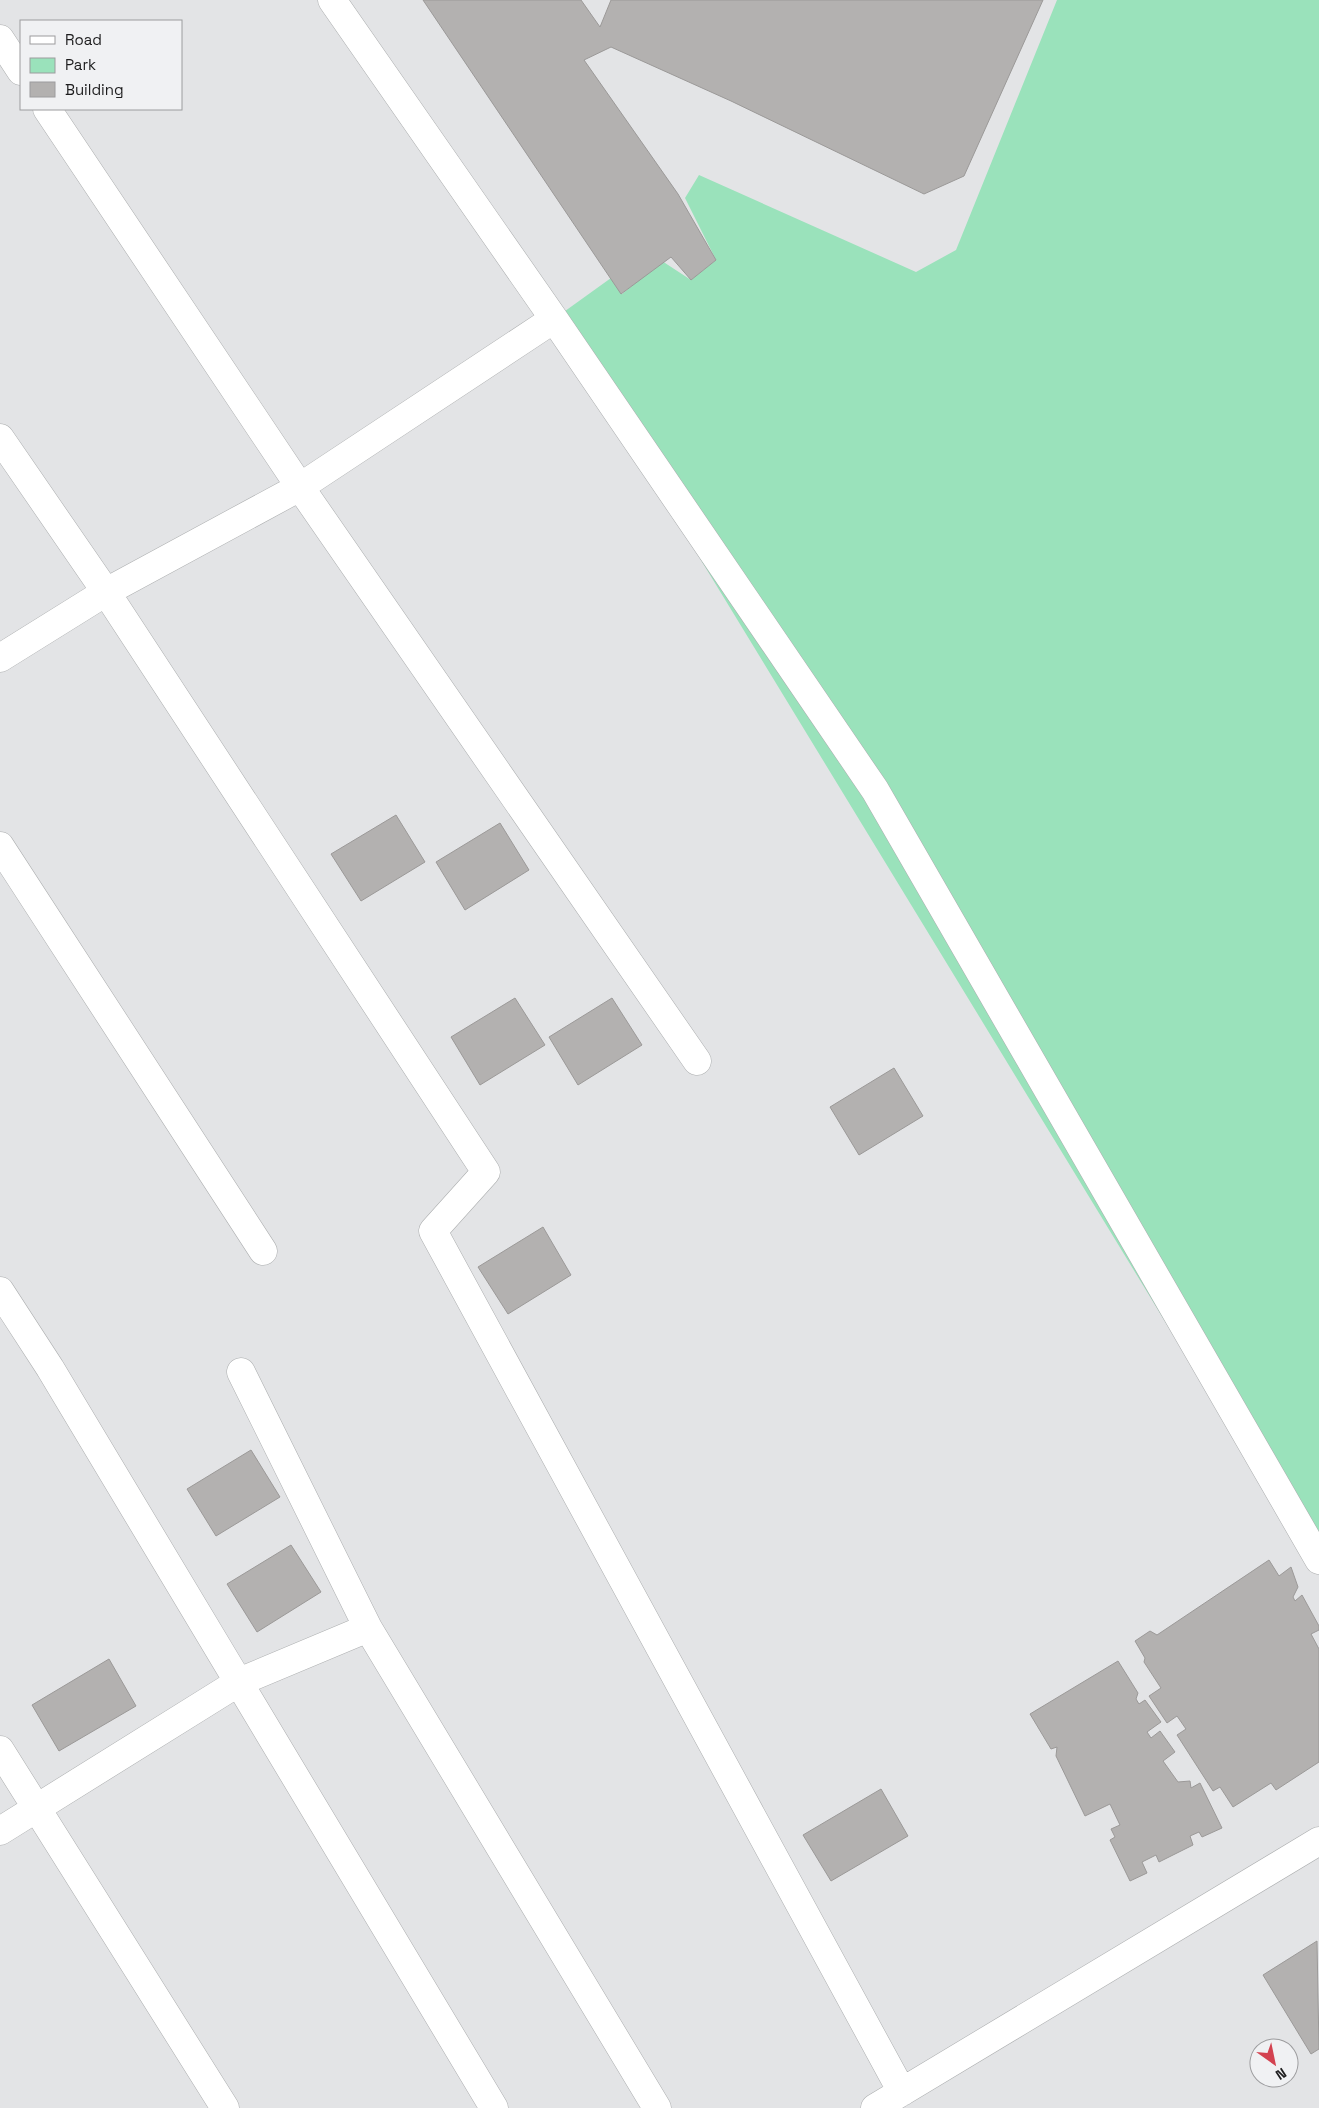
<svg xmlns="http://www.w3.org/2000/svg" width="1319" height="2108" viewBox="0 0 1319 2108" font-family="'Space Grotesk',sans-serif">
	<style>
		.green { fill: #9ae2bb }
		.building { fill: #b3b1b0; stroke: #9b9998 }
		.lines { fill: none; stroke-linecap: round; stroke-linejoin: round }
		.minor-casing { stroke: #acaeaf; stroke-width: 29 }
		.minor { stroke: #fff; stroke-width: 28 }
	</style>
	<rect width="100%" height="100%" fill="#e3e4e6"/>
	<path class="green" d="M1057 0H1319V1574L554 319 611 278 622 294 662 261 691 280 716 260 685 198 699 175 916 272 956 250Z"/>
	<path class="building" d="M423 0H581L600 27 611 0H1043L964 176 924 194 731 101 611 47 584 60 678 194 716 260 691 280 671 257 621 294Z
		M396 815 425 862 361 901 331 854Z
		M500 823 529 870 465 910 436 862Z
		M515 998 545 1045 480 1085 451 1037Z
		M612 998 642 1045 578 1085 549 1037Z
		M894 1068 923 1116 859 1155 830 1107Z
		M543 1227 571 1275 508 1314 478 1267Z
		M251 1450 280 1497 216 1536 187 1489Z
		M291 1545 321 1592 257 1632 227 1584Z
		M1269 1560 1279 1576 1291 1567 1298 1587 1293 1597 1295 1601 1302 1595 1319 1626V1630L1311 1634 1319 1649V1762L1276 1790 1271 1783 1233 1807 1220 1787 1213 1791 1177 1735 1186 1729 1177 1716 1167 1723 1149 1696 1161 1688 1144 1662 1145 1658 1135 1641 1150 1631 1157 1635Z
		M109 1659 136 1706 59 1751 32 1705Z
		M1118 1661 1138 1693 1136 1699 1139 1704 1145 1700 1161 1722 1147 1732 1151 1738 1160 1731 1175 1752 1163 1761 1178 1782 1190 1781 1191 1788 1200 1783 1222 1828 1202 1837 1199 1832 1190 1836 1193 1845 1159 1862 1156 1855 1142 1862 1147 1873 1130 1881 1110 1840 1115 1837 1111 1829 1120 1825 1110 1804 1085 1816 1056 1756 1057 1747 1051 1749 1030 1714Z
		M881 1789 908 1836 831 1881 803 1835Z
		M1317 1941 1319 2049 1311 2054 1263 1975Z"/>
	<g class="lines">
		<g class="minor-casing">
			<path id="minor" d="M332 0 554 319 875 790 1319 1560
				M0 39 21 71
				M47 109 300 487 697 1061
				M0 438 106 592 486 1172 433 1231 902 2092
				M0 658 106 592 300 487 554 319
				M0 846 263 1251
				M0 1291 50 1368 494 2108
				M241 1372 368 1628 657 2108
				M0 1750 225 2108
				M0 1831 239 1682 368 1628
				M875 2108 1319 1841"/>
		</g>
		<use href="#minor" class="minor"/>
	</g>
	<rect x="20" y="20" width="162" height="90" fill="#f0f1f3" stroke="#9c9c9e"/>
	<rect x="30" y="36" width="25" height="8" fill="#ffffff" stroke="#9c9c9e"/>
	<text x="65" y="45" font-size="15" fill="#1d1d1e">Road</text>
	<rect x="30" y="58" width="25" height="15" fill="#9ae2bb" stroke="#9c9c9e"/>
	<text x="65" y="70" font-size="15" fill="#1d1d1e">Park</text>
	<rect x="30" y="82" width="25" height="15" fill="#b3b1b0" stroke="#9c9c9e"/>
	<text x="65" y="95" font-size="15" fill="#1d1d1e">Building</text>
	<g transform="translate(1274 2063) rotate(147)"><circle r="24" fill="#f0f1f3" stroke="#9c9c9e"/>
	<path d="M0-4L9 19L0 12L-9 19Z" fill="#d34250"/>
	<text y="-8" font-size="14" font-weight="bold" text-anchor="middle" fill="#1d1d1e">N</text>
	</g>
</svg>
